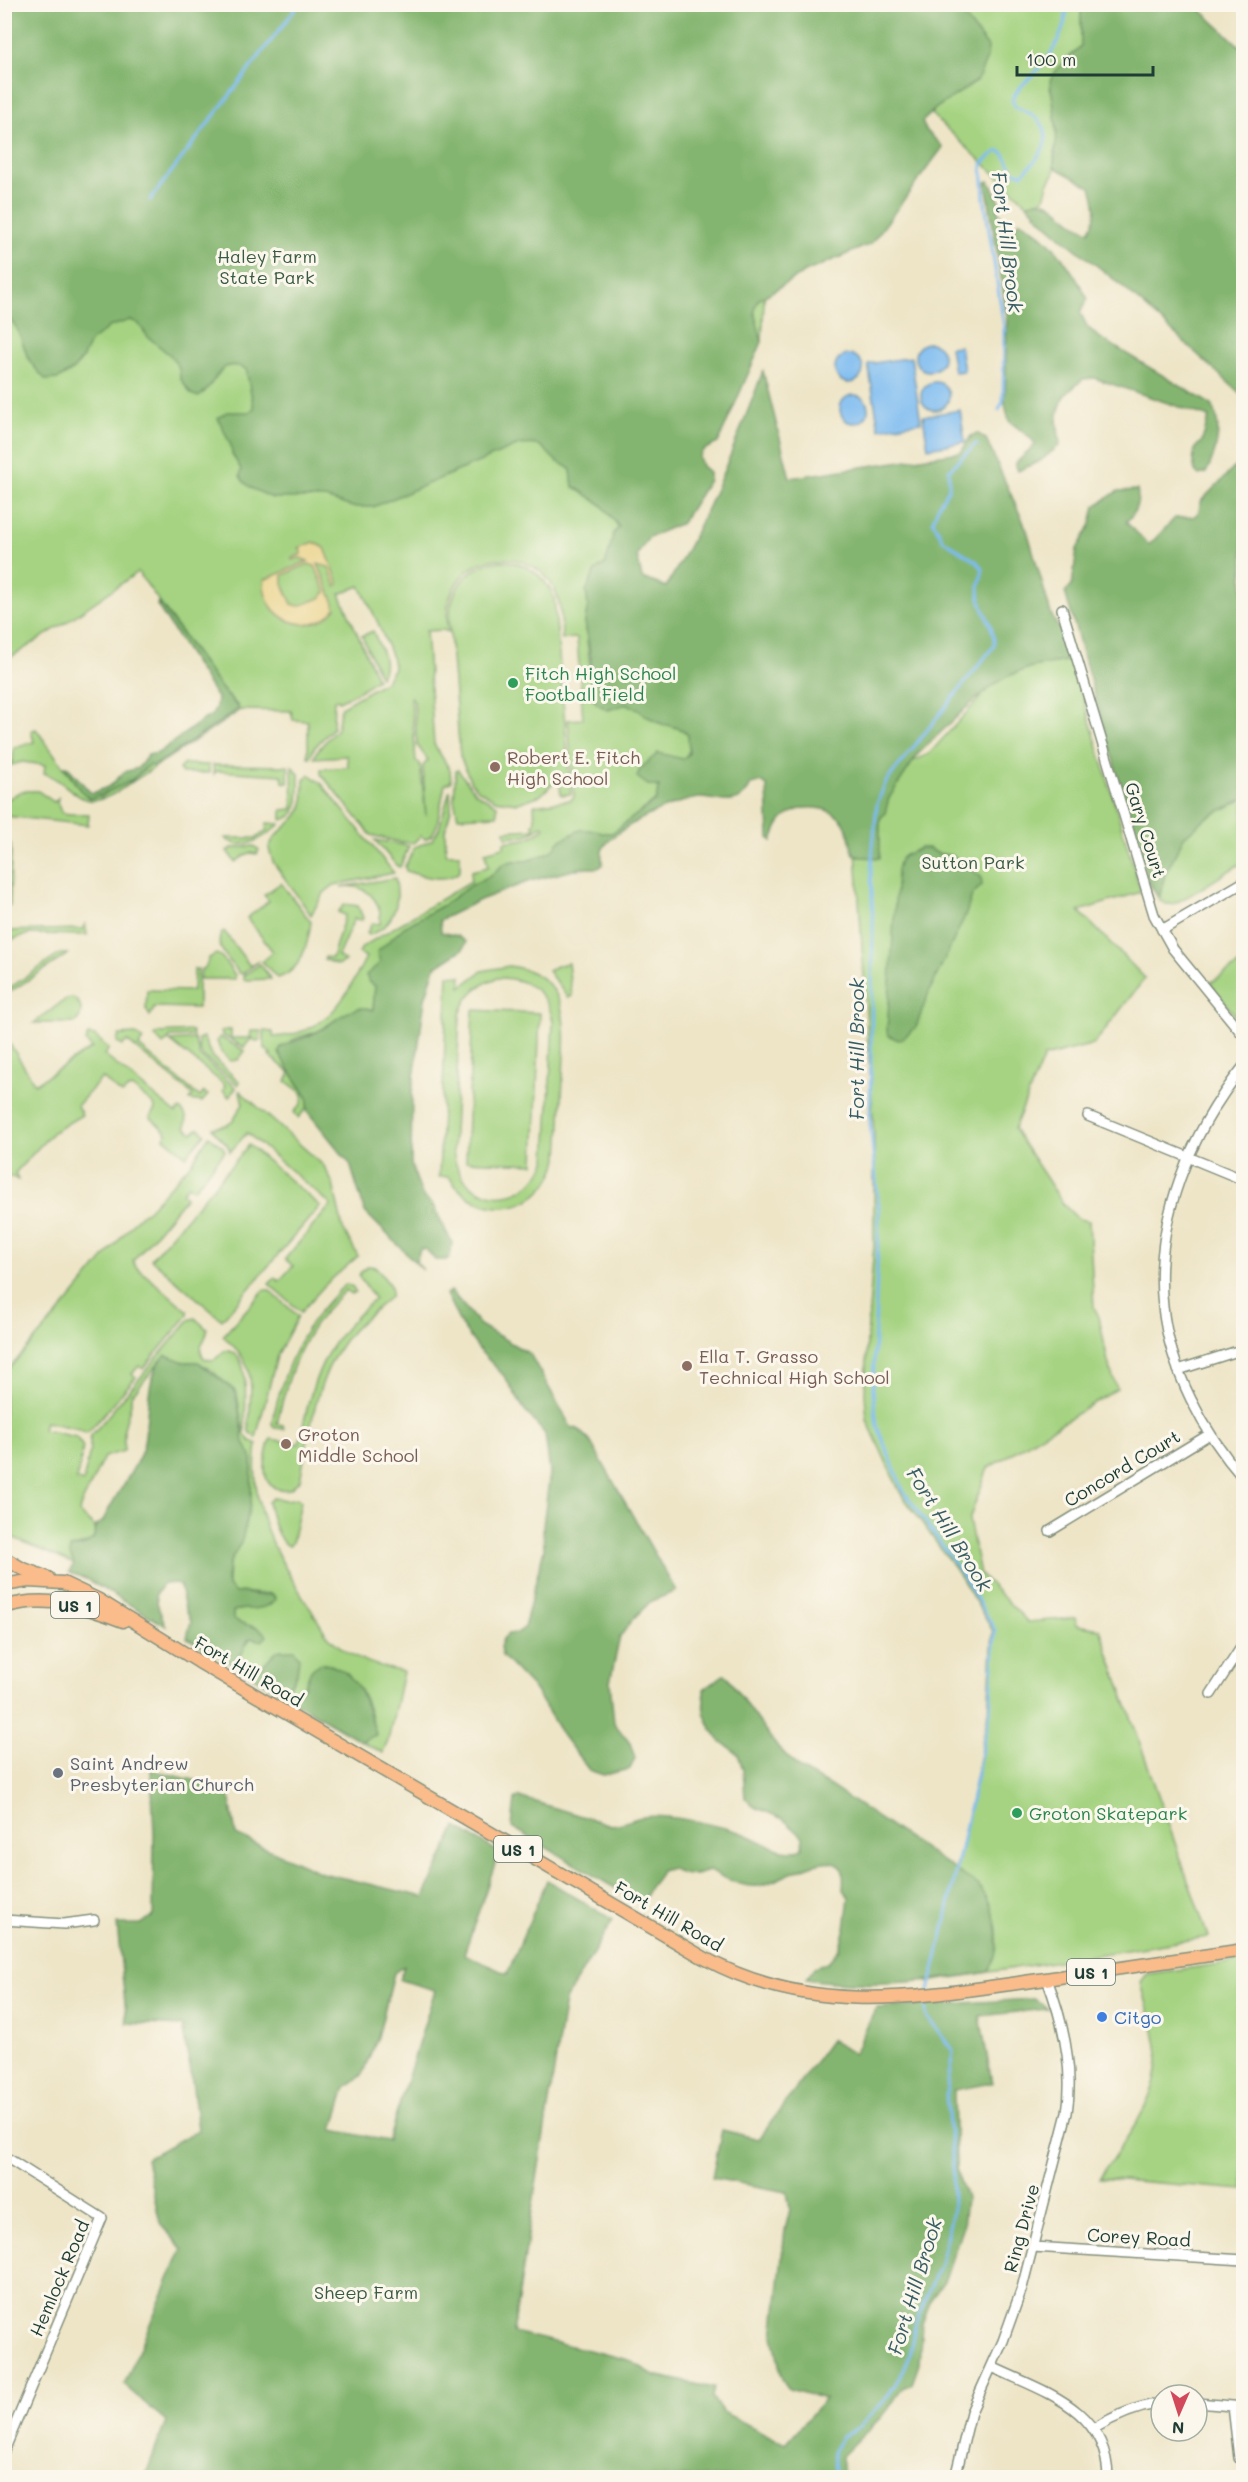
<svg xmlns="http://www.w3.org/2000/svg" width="1248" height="2482" viewBox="0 0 1248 2482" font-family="Mali,sans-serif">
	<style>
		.green { fill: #a5d381; stroke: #62885a; stroke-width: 1.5; fill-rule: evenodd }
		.forest { fill: #84b56f; stroke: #527952; stroke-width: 1.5; fill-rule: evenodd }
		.sand { fill: #eeda9e; stroke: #868c69; stroke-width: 1.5; fill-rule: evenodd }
		.water { fill: #7ebcf1; stroke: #4e7c92; stroke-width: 1.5 }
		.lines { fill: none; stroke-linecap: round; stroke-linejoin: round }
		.stream { stroke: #7ebcf1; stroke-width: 3 }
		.minor-casing { stroke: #86917e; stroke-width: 12 }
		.major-casing { stroke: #86917e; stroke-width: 15 }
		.minor { stroke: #fff; stroke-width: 9 }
		.major { stroke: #f9bc8a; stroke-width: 12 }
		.leisure-dot { fill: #2e9e5b; stroke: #fbf7ec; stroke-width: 2 }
		.education-dot { fill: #8d6e63; stroke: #fbf7ec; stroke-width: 2 }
		.worship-dot { fill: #6b7280; stroke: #fbf7ec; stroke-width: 2 }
		.shop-dot { fill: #3f7fe0; stroke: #fbf7ec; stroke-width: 2 }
		.labels { text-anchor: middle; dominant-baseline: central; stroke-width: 6; stroke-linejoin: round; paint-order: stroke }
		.shield { fill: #fbf7ec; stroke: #61756b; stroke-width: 1.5 }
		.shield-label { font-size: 16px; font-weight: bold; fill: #1f3d34 }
		.park-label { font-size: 18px; fill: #3a5b43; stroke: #fbf7ec }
		.leisure-label { font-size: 18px; fill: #27864d; stroke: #fbf7ec; text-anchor: start }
		.education-label { font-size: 18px; fill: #785e54; stroke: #fbf7ec; text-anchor: start }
		.street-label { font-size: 18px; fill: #1f3d34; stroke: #fbf7ec }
		.worship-label { font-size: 18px; fill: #5b616d; stroke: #fbf7ec; text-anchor: start }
		.shop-label { font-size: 18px; fill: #366cbe; stroke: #fbf7ec; text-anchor: start }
		.water-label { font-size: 20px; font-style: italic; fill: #375d63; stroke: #fbf7ec }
	</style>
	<rect width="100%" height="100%" fill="#fbf7ec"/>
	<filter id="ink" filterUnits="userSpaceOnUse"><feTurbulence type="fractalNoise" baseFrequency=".0167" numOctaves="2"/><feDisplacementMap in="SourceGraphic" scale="12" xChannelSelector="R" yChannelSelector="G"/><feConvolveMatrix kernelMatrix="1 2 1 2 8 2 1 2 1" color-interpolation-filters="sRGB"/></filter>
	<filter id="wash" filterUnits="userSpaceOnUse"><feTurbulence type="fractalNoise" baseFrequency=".008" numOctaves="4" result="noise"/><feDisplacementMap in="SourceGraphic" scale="24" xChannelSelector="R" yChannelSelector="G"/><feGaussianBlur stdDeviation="1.35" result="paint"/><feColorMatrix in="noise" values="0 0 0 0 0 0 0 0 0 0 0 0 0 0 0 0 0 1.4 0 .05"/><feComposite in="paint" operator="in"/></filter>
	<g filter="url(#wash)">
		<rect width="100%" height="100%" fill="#eee5c7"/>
		<path class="green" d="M5 5 766 262 762 342 524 444C545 445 540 443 554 458 558 463 566 465 571 470L573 486 602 505 619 527 614 533 606 563 595 571 586 591 588 605 585 622 591 676 608 710 627 703 639 709 657 722 684 730C692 739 692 751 683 760L658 753 648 785 659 787 656 800 612 833H601L527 861H513L504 864 490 876 470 886 442 906 404 927 380 958 381 963 369 982 375 986 373 1011C352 1002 335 1022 318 1031 309 1035 299 1036 291 1041L288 1068 308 1098V1107L298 1118 294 1112 302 1103 303 1094 286 1081 290 1073 269 1055 271 1054 264 1048V1031L273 1032V1037C327 1034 345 1000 366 957L359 953 362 947 471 881V871L488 867 485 852 504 847V842L527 839 545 828 543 825 527 835 506 837 505 831 534 829 533 824 535 823 534 805 571 800 574 797 568 720 583 719 577 638 562 639C561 622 562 604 554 588 535 552 479 548 457 583 447 598 446 614 448 632L443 630 426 631 434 744 450 770 451 782 445 784 437 825 432 835 425 839 421 836 413 843 400 842 371 835 321 774V769L348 767 347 756 314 758 317 751 337 729 341 707 386 681 394 668 393 660 378 623 360 586 340 594 377 679 356 693 339 701 338 699 334 700 333 728 314 748 310 758 308 757V721L293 720 291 711 241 710 117 792C78 815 76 785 44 773L45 765 22 762 5 767 13 761 14 748 34 742 31 731 36 729 80 790 101 797 117 786 131 781 149 765 154 766C174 751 228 725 238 706L221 688 138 572 68 621 5 661ZM411 697 414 700 417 745 428 760 423 766 426 816 420 763 416 762Z
			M958 5H1081V46L1057 69 1050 88 1054 99 1057 141 1054 153V174L1048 184 1044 199 1027 204 931 114 936 108 963 15Z
			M501 561C526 562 544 575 554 597L571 794 561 795 559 777 541 795 518 803 495 800 477 789 471 782 460 756 449 621C450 588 468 564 501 561Z
			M373 631C379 646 391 663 380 677L362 636Z
			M1072 660 1141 892 1079 911 1145 978 1094 1044 1044 1057 1014 1129 1064 1205 1078 1219 1089 1221 1094 1307 1099 1317 1108 1362 1117 1389 988 1468 969 1520 980 1574 1028 1622 1075 1618 1077 1625 1100 1629 1208 1937 927 1982 962 1843 988 1714 993 1631 961 1577 900 1492 867 1420 865 1394 867 1337 874 1245V1135L852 789 929 754 988 689 1006 677 1031 667Z
			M184 764 209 765V773H182L179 769Z
			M213 765 288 766V783L283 782 282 775 216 771 214 774Z
			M292 766 299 774C298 789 303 816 282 820V810L293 809Z
			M456 770H458L476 793 497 805V815L458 817 454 799Z
			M309 774 322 784 394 873 334 885 324 893 311 915 273 862 269 849C273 830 298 824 303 804 304 797 303 788 304 780Z
			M450 790 451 810 445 830 446 854H460V871C447 884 421 876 406 871L405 866 415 847 432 840 439 829Z
			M21 791H38L54 802 58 798 57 802 61 812C70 816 79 813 89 814L88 825 5 816V801Z
			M1243 799V862C1231 869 1181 903 1172 904 1166 905 1163 903 1159 899L1165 874 1184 837 1206 818Z
			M267 823 280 824C267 836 242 854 225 838H256L266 831Z
			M375 840 409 846 400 867 397 866Z
			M5 843 11 844 10 906H5Z
			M254 846 259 850 257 854 249 853 235 862 227 851 232 848Z
			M395 878C401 903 394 926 369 935L367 933 372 923 380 924C383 900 365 883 341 887Z
			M281 883 311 922C308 945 301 972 277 978L262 961 273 952 247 918 269 901 264 895Z
			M345 904 358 906 363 918 362 920 354 919 338 956 345 961 338 965 324 959 325 957 332 958 345 915 338 912Z
			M85 923 87 935 29 934 5 942V931L83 929Z
			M224 931 250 966 259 961 242 974 239 973C231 961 210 944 224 931Z
			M60 954H68L5 995V991Z
			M216 954 221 956 235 975V979H200L201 969 205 968 209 958Z
			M1243 962V1026L1210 983Z
			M568 963 572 996 568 998 548 971 556 966Z
			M260 964 271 979 244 980 243 976Z
			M509 966C573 975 565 1027 563 1076 562 1102 561 1129 559 1155 548 1213 481 1226 449 1177H439L448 975 461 976V987L482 971ZM498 978C527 977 548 993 553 1022L546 1162C525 1211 459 1205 453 1151L460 1015C466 995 478 984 498 978Z
			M194 969H198V1008L155 1007 150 1016 146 1009 147 990 193 991Z
			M73 998C84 1004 83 1017 74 1023H34L66 999Z
			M473 1010 540 1013 534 1164 466 1161Z
			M226 1030H231V1038H250L251 1031H261L260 1039 257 1042 252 1038 244 1047 222 1035 221 1032Z
			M192 1031 193 1036 171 1037 163 1045 155 1036 158 1033Z
			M136 1034 143 1040 139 1046 200 1097 204 1092 208 1095 202 1102 190 1100 193 1095 127 1041 122 1046 117 1042 119 1035Z
			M88 1035 95 1036 109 1049 104 1055 176 1113 180 1109C187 1115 188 1119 185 1127L192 1133 199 1128 205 1134 186 1156 164 1138 167 1133 150 1117 155 1109 154 1105 133 1088 128 1089 122 1094 102 1078 77 1106 82 1115 53 1132 15 1173 18 1180 10 1176 5 1182V1036L35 1084 92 1048 86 1042Z
			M203 1037 212 1057 239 1081 238 1085 203 1056 199 1049 198 1039Z
			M220 1037 245 1051 238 1060 230 1061 221 1052 217 1041Z
			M194 1039 200 1056 236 1088 229 1097 223 1091 225 1085 170 1041Z
			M240 1091 324 1166 333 1184 343 1229 358 1256 325 1285 301 1312 269 1284 275 1278 279 1281 293 1266 285 1259 331 1205 247 1133 230 1152C229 1141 216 1138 213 1128L227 1125 233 1121 243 1104Z
			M209 1136 223 1147 225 1151 194 1189 188 1185 182 1193 186 1197 133 1261 135 1266 188 1311V1315L143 1369 139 1366 132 1374 136 1377 89 1431 86 1433 79 1429 45 1422 43 1430 76 1437 83 1447 77 1480 83 1482 90 1451V1437L189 1320 195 1318 207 1329C208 1341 194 1346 204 1358 215 1363 217 1357 224 1351 255 1347 243 1418 245 1435L250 1441 257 1444C246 1522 288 1570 326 1634 348 1658 372 1665 403 1672L388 1741 383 1753 361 1741 364 1740 373 1726C367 1697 358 1680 331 1665L311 1670 304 1687 294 1695 295 1702 280 1693 286 1691 297 1674 275 1652 260 1669 242 1670 232 1664 251 1638 258 1640 256 1627 241 1625 233 1619V1611L271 1605 275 1597 270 1593C257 1596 247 1590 235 1593L228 1586 229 1564 242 1540 251 1496 252 1459 242 1438 243 1431 237 1393 210 1369 198 1362H184L163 1358 131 1396V1404L124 1428V1451L104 1457 80 1507 79 1513 95 1527 94 1538 90 1542 74 1547V1564L5 1534 4 1374 58 1314 137 1218 149 1209 192 1162Z
			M249 1145 320 1206 222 1320 151 1259Z
			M368 1266 376 1267 391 1287V1296C379 1307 365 1317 353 1330 316 1371 311 1427 300 1480L290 1489C258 1494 264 1462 269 1442L271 1439 299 1444C313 1378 322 1344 375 1299L359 1277 360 1273Z
			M346 1284 353 1287 355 1292 351 1294 346 1290C305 1326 288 1371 277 1424L283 1425 284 1429 275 1428 272 1424C283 1368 303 1322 346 1284Z
			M264 1290H269L298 1316 277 1356 256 1438 249 1432C249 1387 261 1369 223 1336Z
			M273 1498 286 1500 297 1498 301 1501 292 1543 289 1546C276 1541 271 1515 268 1502Z
			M1243 1961V2190L1099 2178C1122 2144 1157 2103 1158 2059 1158 2036 1146 2005 1141 1982L1147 1974Z"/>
		<path class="forest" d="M5 4H958L963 15 988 47 987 58 977 81 936 108 922 122 926 130 943 147 871 244 805 272 758 300 755 307V315L762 342 718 443 703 450 699 457 702 466 709 472V480L682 523 649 537 637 555 642 578 666 587C707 519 735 445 763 371L790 478 961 452 971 436 977 433 986 439 1027 530 1051 614 1058 627 1063 631 1072 660 1031 667 1006 677 988 689 966 708 918 754 889 798 885 813 880 819V858L860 857 854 854C849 844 851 833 844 823 831 805 802 803 785 817 778 823 775 832 772 841L769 838 767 786 761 782 751 784C749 790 743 798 736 800 725 804 710 797 699 798 676 800 610 829 602 851 601 855 602 860 603 865L598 868H581L530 881 480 900 440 920 441 932 457 936 466 942 463 949 435 967 425 999 412 1092 411 1164 422 1195 433 1205 452 1243 449 1258 446 1260H435L426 1249H420L416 1262 423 1270 365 1212 350 1164 307 1111 308 1098 281 1057 279 1053 281 1047C293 1041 305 1038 317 1032 334 1024 352 1001 373 1010L375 986 369 982 366 975 380 963 377 952 404 927 442 906 470 886 490 876 504 864 513 861H527L546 854 554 849 559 841 580 830H596L601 833H612L656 800 659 787 648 785 637 777 640 769 658 753 683 759 689 754 688 735C680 725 667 727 657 722 646 717 638 708 627 704L608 710 597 704 592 697 591 659 585 622 588 605 586 591 595 571 606 563 614 533 619 527 602 505 573 486 571 470C566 465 558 463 554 459 538 443 543 444 519 445L373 507H352L325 498H272L251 488 243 481 240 476 241 469 232 454 231 446 218 418 227 412H249L254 408 246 369C216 355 218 386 198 397L191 394 180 378 179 368 171 356 148 337 138 323 130 320 109 327 90 342 82 359 73 370 58 379 46 380C39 373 32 366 28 357 21 342 20 325 5 316Z
			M1081 5H1195L1243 49V396C1201 358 1160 319 1117 282 1087 256 1053 235 1027 204 1049 193 1060 214 1075 224 1079 227 1084 229 1089 231 1099 216 1096 203 1091 187L1054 167 1057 130 1050 80 1057 69 1081 46Z
			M989 181 1000 202 998 211 1005 221 1016 226 1020 221C1053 238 1071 268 1088 299L1080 312 1087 326 1097 336 1212 405C1223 426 1217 452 1206 473L1199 475 1195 471 1193 461 1195 448 1202 441 1209 417 1094 378 1083 379 1064 396 1059 410 1057 420 1060 445 1040 461 1018 471 1015 464 1035 445 1031 438 1009 421 1005 404 1007 315 986 182Z
			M1243 459V799L1206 818 1184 837 1165 874 1159 899 1148 881 1065 592 1072 585 1077 549 1091 524 1095 506 1118 491 1137 490C1140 502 1135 514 1126 522L1149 545 1175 518 1193 517 1198 513 1202 500Z
			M158 601 221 688 239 709 154 766 149 765C143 769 139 774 134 778 128 783 95 799 89 798L80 790 64 766H67L90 792 93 793 110 786 124 772 138 768 148 755 158 753 203 720 212 715 216 707 217 698 157 605Z
			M920 848H928L937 853 953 856 981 877 982 885 972 895 966 914 929 992 916 1027 903 1038 898 1040 888 1035 887 1031 897 871C900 852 906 857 920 848Z
			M451 1291 480 1325 530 1354 571 1427 578 1429 590 1441 676 1591 650 1602 632 1620 620 1637 615 1659 610 1682 614 1723 630 1743 635 1758 630 1769 603 1775 589 1770 563 1736 535 1690 502 1656 500 1647 503 1639 508 1634 517 1633 524 1628 544 1549 543 1526 550 1472 545 1434 524 1409 504 1376 481 1352 461 1325 446 1294Z
			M166 1355 184 1362H198L235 1391 243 1431 242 1438 252 1459 251 1500 242 1540 229 1564 227 1580 228 1586 235 1593C245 1591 248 1594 257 1595 262 1596 268 1594 273 1594L275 1600C265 1612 247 1607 233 1611V1618C245 1628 261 1624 267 1636L262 1641 251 1638 247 1641 244 1650 232 1664 187 1638 191 1621 185 1608 180 1586 175 1583 164 1584 156 1594 158 1607 166 1626 88 1580 69 1572 74 1564 70 1555V1548L83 1546 94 1538 95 1527 103 1521C113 1497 137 1469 143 1447 150 1419 143 1375 166 1355Z
			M280 1650H294L299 1657 297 1674 286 1691 280 1693 242 1670 260 1669 275 1652Z
			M321 1663C351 1668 360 1686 368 1712 371 1720 375 1727 376 1735L361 1741 295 1702 294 1695 304 1687 311 1670Z
			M725 1674 775 1744 800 1769 830 1786 978 1885C997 1908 1005 1945 988 1972 926 1982 868 1988 806 1979L814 1967 828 1962 839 1949 845 1929 849 1897 843 1890C843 1883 845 1873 841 1867 829 1848 776 1884 758 1886 741 1888 724 1877 709 1871 696 1876 684 1878 672 1868L661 1871C657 1881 648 1885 646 1896L640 1900H635L512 1827 515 1798 519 1797 611 1825C623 1824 632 1819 642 1817 663 1813 717 1825 739 1832 760 1838 781 1858 803 1848V1837L783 1819 753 1806 745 1798 743 1770 738 1754 720 1741 712 1730 704 1713V1689Z
			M151 1770 228 1788 236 1835 322 1873 424 1897 456 1827 499 1852 464 1954 507 1974 547 1880 613 1920 565 2000 513 2332 629 2360 654 2375 714 2388 712 2398 723 2412 785 2444 825 2399 789 2389 782 2379 773 2336 785 2230 790 2209 787 2192 712 2178 722 2130 759 2139 831 2040 854 2054 876 2008 1034 1999 1048 2009 980 2016 992 2083 954 2090 956 2169 966 2198 963 2226 944 2282 931 2299 922 2324 919 2364 912 2384 902 2388 887 2411 842 2456 843 2477H145L166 2421 124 2385 182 2249 160 2223 146 2159 198 2130 191 2072 182 2026 127 2023 117 1924H140L153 1916 154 1834ZM404 1966 400 1980 435 1990 388 2141 333 2130 346 2087 362 2075 378 2037 394 1973Z"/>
		<path class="sand" d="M314 542 325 548 339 584 336 586 329 567 318 564 336 608C310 640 262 620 264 580L308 561 300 558 292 560V558L302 554 299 548ZM308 564 315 566 326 592 320 598 299 606 292 604 283 584V575Z"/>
		<path class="water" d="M915 357a14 14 0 1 1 28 0a14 14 0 1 1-28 0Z
			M960 346 964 371 954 372 950 347Z
			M835 369a14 14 0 1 1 28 0a14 14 0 1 1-28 0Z
			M911 357 921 422 879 429 868 364Z
			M921 396a14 14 0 1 1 28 0a14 14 0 1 1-28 0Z
			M840 409a14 14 0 1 1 28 0a14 14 0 1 1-28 0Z
			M960 410 965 442 928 448 923 416Z"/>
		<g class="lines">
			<path class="stream" d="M150 200 299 4
				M999 410 1003 401 1004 327 984 197 982 164C1007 139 1001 156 1015 172L1022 174C1040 158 1060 134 1032 115 1027 111 1020 110 1015 106L1012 100C1015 90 1025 83 1033 75 1051 57 1067 31 1067 4
				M929 1990 942 1938 990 1712 995 1630 963 1575 903 1490 877 1426 873 1391 879 1210 870 1122 873 924 871 868 877 804 886 782 994 646C996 625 978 609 979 589 979 582 982 575 983 569L976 561 943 540 933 521 939 504 949 489V470L977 443
				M836 2478 833 2452 841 2437 859 2427 886 2399 907 2365 916 2322 940 2264 953 2210 952 2153 946 2094 953 2051 926 2015V1999"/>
		</g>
	</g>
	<g filter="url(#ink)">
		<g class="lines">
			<g class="minor-casing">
				<path id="minor" d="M1062 609 1154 915 1173 949 1244 1036
					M1162 930 1244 882
					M1244 1066C1191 1132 1153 1221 1163 1307 1170 1370 1203 1432 1244 1479
					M1088 1116 1244 1180
					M1178 1370 1244 1349
					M1050 1531 1210 1434
					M1211 1694 1244 1643
					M4 1920 64 1924 94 1920
					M4 2156 102 2218 4 2451
					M1033 2247 1244 2260
					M992 2367C1044 2392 1107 2408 1108 2478
					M1197 2403 1244 2407
					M1233 2406 1239 2458
					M1095 2428C1116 2415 1136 2407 1161 2403
					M955 2478 971 2412 1003 2341 1022 2288 1067 2113C1074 2068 1063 2021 1047 1979"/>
			</g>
			<g class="major-casing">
				<path id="major" d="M4 1558 21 1568 48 1578
					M4 1585 28 1581 63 1583 99 1600 199 1662 704 1958C812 2017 917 1997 1032 1981 1103 1971 1173 1960 1244 1950
					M4 1607C45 1594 85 1606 123 1621"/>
			</g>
			<use href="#minor" class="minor"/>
			<use href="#major" class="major"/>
		</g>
	</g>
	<g class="leisure-dot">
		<circle cx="513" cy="683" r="6"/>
		<circle cx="1017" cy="1813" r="6"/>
	</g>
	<g class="education-dot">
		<circle cx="495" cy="767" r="6"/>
		<circle cx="687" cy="1366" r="6"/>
		<circle cx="286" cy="1444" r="6"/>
	</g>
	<circle class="worship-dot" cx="58" cy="1773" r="6"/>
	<circle class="shop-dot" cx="1102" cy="2017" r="6"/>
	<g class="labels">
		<g class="shield">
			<rect x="51" y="1592" width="48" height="26" rx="4.5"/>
			<rect x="494" y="1836" width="48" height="26" rx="4.5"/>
			<rect x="1067" y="1959" width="48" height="26" rx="4.5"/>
		</g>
		<g class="shield-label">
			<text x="75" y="1605">US 1</text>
			<text x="518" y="1849">US 1</text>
			<text x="1091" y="1972">US 1</text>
		</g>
		<g class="park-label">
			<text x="267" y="256">Haley Farm<tspan x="267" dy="21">State Park</tspan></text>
			<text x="973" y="862">Sutton Park</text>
			<text x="366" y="2292">Sheep Farm</text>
		</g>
		<g class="leisure-label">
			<text x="525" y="673">Fitch High School<tspan x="525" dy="21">Football Field</tspan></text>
			<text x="1029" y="1813">Groton Skatepark</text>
		</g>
		<g class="education-label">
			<text x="507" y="757">Robert E. Fitch<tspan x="507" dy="21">High School</tspan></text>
			<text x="699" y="1356">Ella T. Grasso<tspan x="699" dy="21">Technical High School</tspan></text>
			<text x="298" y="1434">Groton<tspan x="298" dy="21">Middle School</tspan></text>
		</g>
		<g class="street-label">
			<text transform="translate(1146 830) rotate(73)">Gary Court</text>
			<text transform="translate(1122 1468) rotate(-31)">Concord Court</text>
			<text transform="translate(249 1671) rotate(30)">Fort Hill Road</text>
			<text transform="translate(669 1916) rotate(30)">Fort Hill Road</text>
			<text transform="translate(1021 2228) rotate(-75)">Ring Drive</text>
			<text transform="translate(1139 2237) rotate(3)">Corey Road</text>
			<text transform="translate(59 2278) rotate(-67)">Hemlock Road</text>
		</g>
		<g class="worship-label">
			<text x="70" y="1763">Saint Andrew<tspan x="70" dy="21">Presbyterian Church</tspan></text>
		</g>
		<g class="shop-label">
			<text x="1114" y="2017">Citgo</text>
		</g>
		<g class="water-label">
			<text transform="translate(1008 242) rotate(83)">Fort Hill Brook</text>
			<text transform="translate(856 1049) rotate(-90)">Fort Hill Brook</text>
			<text transform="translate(950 1529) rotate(58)">Fort Hill Brook</text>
			<text transform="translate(914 2286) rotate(-73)">Fort Hill Brook</text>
		</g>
	</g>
	<rect width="1248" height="2482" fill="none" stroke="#fbf7ec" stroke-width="24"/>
	<g transform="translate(1179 2413) rotate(183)"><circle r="28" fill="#fbf7ec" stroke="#a3ada2" stroke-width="1.5"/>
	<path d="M0-4.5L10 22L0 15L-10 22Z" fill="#d1495b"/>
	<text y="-9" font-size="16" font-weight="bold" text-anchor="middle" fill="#1f3d34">N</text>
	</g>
	<path d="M1017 66v9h136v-9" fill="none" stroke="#1f3d34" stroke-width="3"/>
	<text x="1026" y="66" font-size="18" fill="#1f3d34" stroke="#fbf7ec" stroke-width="4.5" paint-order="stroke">100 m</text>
</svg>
